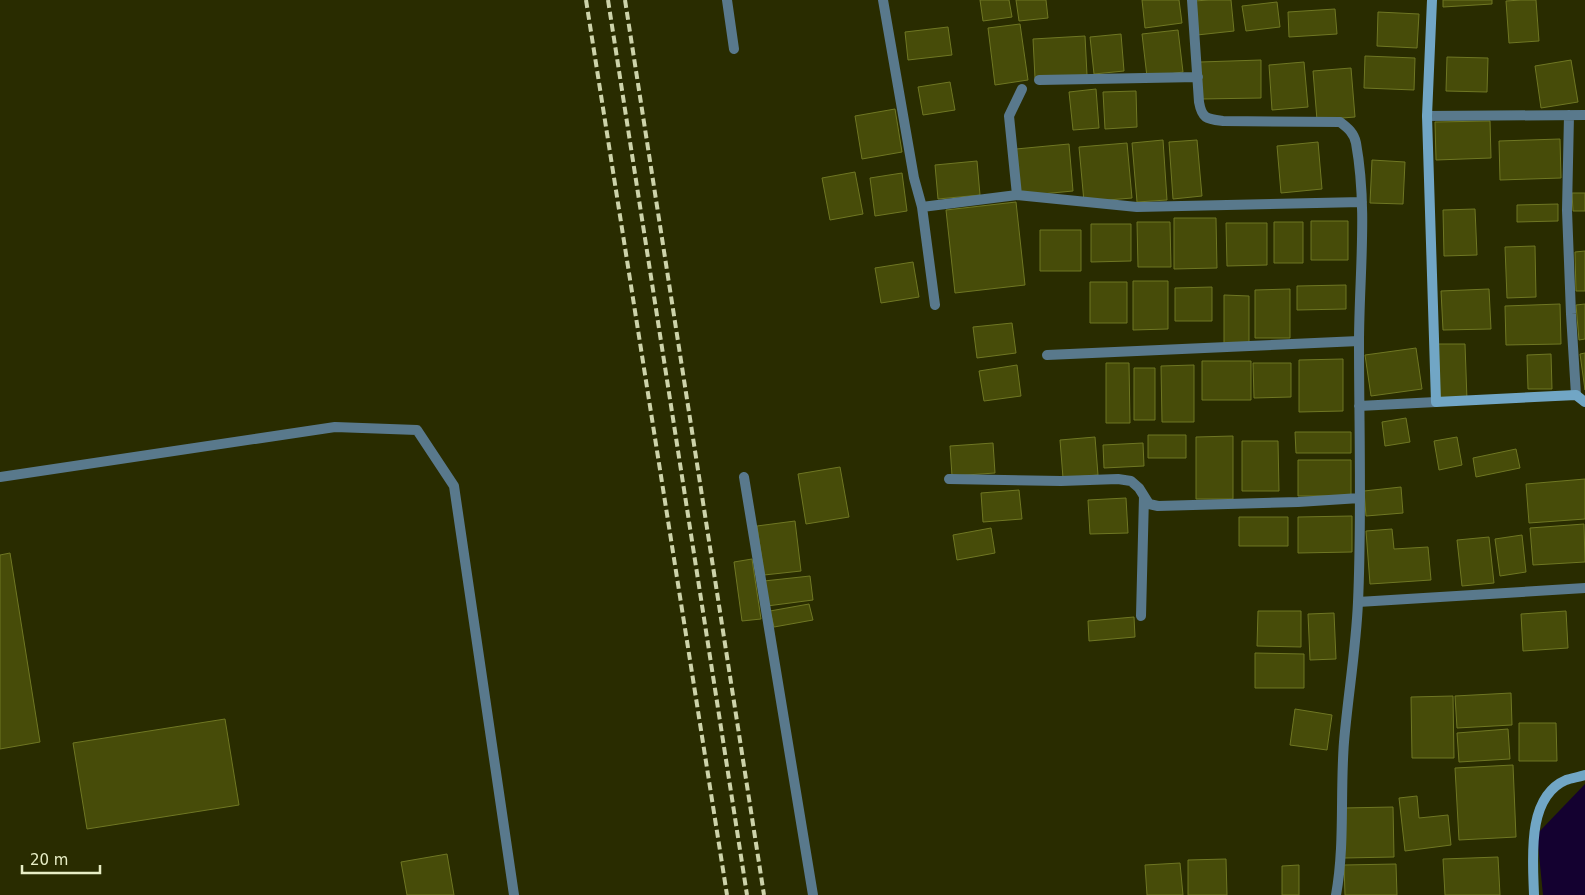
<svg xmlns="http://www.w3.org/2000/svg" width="1585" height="895" viewBox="0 0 1585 895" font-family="'DejaVu Sans',sans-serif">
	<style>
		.water { fill: #140130 }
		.building { fill: #474c09; stroke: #6f7723 }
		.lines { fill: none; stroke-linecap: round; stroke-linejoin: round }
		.lane { stroke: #59798c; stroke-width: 10 }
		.street { stroke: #59798c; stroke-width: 10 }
		.secondary { stroke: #71a6c5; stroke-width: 10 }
		.rail { stroke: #cdd3aa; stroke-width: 4; stroke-dasharray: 8 4; stroke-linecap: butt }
	</style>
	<rect width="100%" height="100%" fill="#292c00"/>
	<path class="water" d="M1585 784V895H1543L1537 834Z"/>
	<path class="building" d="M980 0H1009L1012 17 983 21Z
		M1016 0H1046L1048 18 1019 21Z
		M1142 0H1179L1182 23 1145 28Z
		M1209 0H1231L1234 31 1197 35 1194 1Z
		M1443 0H1492V4L1443 7Z
		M1521 0H1536L1539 41 1509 43 1506 1Z
		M1277 2 1280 27 1246 31 1242 6Z
		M1335 9 1337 34 1289 37 1288 12Z
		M1378 12 1419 14 1417 48 1377 46Z
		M1020 24 1028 80 995 85 988 28Z
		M948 27 952 55 908 60 905 32Z
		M1178 30 1183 72 1147 77 1142 34Z
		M1121 34 1124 71 1094 74 1090 37Z
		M1085 36 1087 75 1035 78 1033 39Z
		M1365 56 1415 58 1414 90 1364 88Z
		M1447 57 1488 58 1487 92 1446 91Z
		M1261 60V98L1201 99 1200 62Z
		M1571 60 1578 102 1541 108 1535 66Z
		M1304 62 1308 107 1272 110 1269 65Z
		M1351 68 1355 117 1317 120 1313 71Z
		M950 82 955 110 923 115 918 87Z
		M1096 89 1099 128 1073 130 1069 92Z
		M1136 91 1137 127 1105 129 1103 92Z
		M895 109 902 152 862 159 855 116Z
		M1490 121 1491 158 1436 160 1435 122Z
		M1560 139 1561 178 1500 180 1499 141Z
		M1163 140 1167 200 1137 202 1132 143Z
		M1197 140 1202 196 1173 199 1169 142Z
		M1318 142 1322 189 1281 193 1277 146Z
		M1127 143 1132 198 1084 202 1079 147Z
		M1069 144 1073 191 1020 196 1016 149Z
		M1372 160 1405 162 1403 204 1370 203Z
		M977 161 980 195 938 199 935 165Z
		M855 172 863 214 830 220 822 178Z
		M902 173 907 211 875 216 870 178Z
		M1572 193H1585V211H1573Z
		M1016 202 1025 285 955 293 946 210Z
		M1558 204V221L1517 222V205Z
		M1475 209 1477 255 1444 256 1443 210Z
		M1174 218H1216L1217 268 1174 269Z
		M1311 221H1348V260H1311Z
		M1137 222H1170L1171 267H1138Z
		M1274 222H1303V263H1274Z
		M1226 223H1267V265L1227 266Z
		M1091 224H1131V261L1091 262Z
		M1040 230H1081V271H1040Z
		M1535 246 1536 297 1507 298 1505 247Z
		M1585 251V291H1576L1575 252Z
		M913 262 919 297 881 303 875 268Z
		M1133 281H1168V329L1133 330Z
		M1090 282H1127V323H1090Z
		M1346 285V309L1297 310V286Z
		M1212 287V321H1175V288Z
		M1290 289V338H1255V290Z
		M1489 289 1491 329 1443 330 1441 291Z
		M1224 295 1249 296V344H1224Z
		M1560 304 1561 344 1506 345 1505 306Z
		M1585 304V339L1579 340 1576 305Z
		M1012 323 1016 353 977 358 973 327Z
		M1438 344H1465L1467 400 1440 401Z
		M1416 348 1422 389 1371 396 1365 355Z
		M1585 353V390L1580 354Z
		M1551 354 1552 389H1528L1527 355Z
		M1343 359V411L1299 412V360Z
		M1202 361H1251V400H1202Z
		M1106 363H1129L1130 423H1106Z
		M1253 363H1291V397L1254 398Z
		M1017 365 1021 396 984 401 979 371Z
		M1194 365V422H1162L1161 366Z
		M1134 368H1155V420H1134Z
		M1406 418 1410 442 1385 446 1382 422Z
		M1295 432H1351V453H1296Z
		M1148 435H1186V458H1148Z
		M1233 436V499H1196V437Z
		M1095 437 1098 475 1063 478 1060 440Z
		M1457 437 1462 465 1439 470 1434 441Z
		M1242 441H1278L1279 491H1242Z
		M993 443 995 473 952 476 950 446Z
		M1143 443 1144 466 1104 468 1103 445Z
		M1516 449 1520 468 1476 477 1473 458Z
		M1298 460H1351V496H1298Z
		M840 467 849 517 806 524 798 474Z
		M1585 479V519L1529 523 1526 484Z
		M1401 487 1403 513 1366 516 1364 491Z
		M1019 490 1022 519 983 522 981 493Z
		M1126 498 1128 533 1090 534 1088 500Z
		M1352 516V552L1298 553V517Z
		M1239 517H1288V546H1239Z
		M795 521 801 571 764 575 757 526Z
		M1584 524 1585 562 1533 565 1530 528Z
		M991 528 995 553 957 560 953 535Z
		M1392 529 1394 549 1428 547 1431 580 1370 584 1366 531Z
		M1522 535 1526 572 1500 576 1495 539Z
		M1489 537 1494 583 1462 586 1457 540Z
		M10 553 40 742 0 749V555Z
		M752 559 761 619 742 621 734 562Z
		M810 576 813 600 767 606 764 581Z
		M809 604 813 620 774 627 770 611Z
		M1258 611H1301V647L1257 646Z
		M1566 611 1568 648 1523 651 1521 614Z
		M1334 613 1336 659 1310 660 1308 614Z
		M1134 617 1135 637 1089 641 1088 621Z
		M1255 653 1304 654V688H1255Z
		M1511 693 1512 725 1457 728 1455 696Z
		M1453 696 1454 758H1412L1411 697Z
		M1295 709 1332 715 1327 750 1290 745Z
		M225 719 239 805 87 829 73 743Z
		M1519 723H1556L1557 761H1519Z
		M1508 729 1510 759 1459 762 1457 733Z
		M1513 765 1516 837 1459 840 1455 768Z
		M1417 796 1419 818 1448 815 1451 845 1405 851 1399 798Z
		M1393 807 1394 857 1344 858 1343 808Z
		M447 854 454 895H407L401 862Z
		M1498 857 1500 895H1445L1443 859Z
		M1226 859 1227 895H1188V860Z
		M1180 863 1183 895H1147L1145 865Z
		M1396 864 1397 895H1345L1344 865Z
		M1299 865V895H1282V866Z"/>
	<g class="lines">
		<path class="lane" d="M0 477 335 427 417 430 454 486 514 895"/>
		<path class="street" d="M727 0 734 49
			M883 0 914 178 922 207 935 305
			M1192 0 1199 102C1202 119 1207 119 1223 121L1340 122C1348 128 1354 133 1356 143 1368 209 1359 277 1359 343 1359 429 1362 516 1358 602 1356 649 1348 695 1344 742 1340 793 1345 845 1336 895
			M1039 80 1198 77
			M1569 115 1567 210 1571 314 1576 395
			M1427 116 1585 115
			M1017 195 1009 116 1022 89
			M922 207 1017 195 1137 207 1362 202
			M1047 355 1359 341
			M1359 406 1436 402
			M744 477 813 895
			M949 479 1061 481 1118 479 1131 481 1139 488 1149 504 1158 506 1298 502 1360 498
			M1358 602 1585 588
			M1141 616 1144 496"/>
		<path class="secondary" d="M1432 0 1427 116 1436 402 1576 395 1585 402
			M1534 895C1533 860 1526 797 1566 780 1572 778 1579 777 1585 775"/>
		<path class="rail" d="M586 0 727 895
			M608 0 747 895
			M625 0 764 895"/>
	</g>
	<path d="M22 865v8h78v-8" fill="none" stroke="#e8eec6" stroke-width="2.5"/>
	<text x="30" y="865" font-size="15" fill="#e8eec6" stroke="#292c00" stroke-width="4" paint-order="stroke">20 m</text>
</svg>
